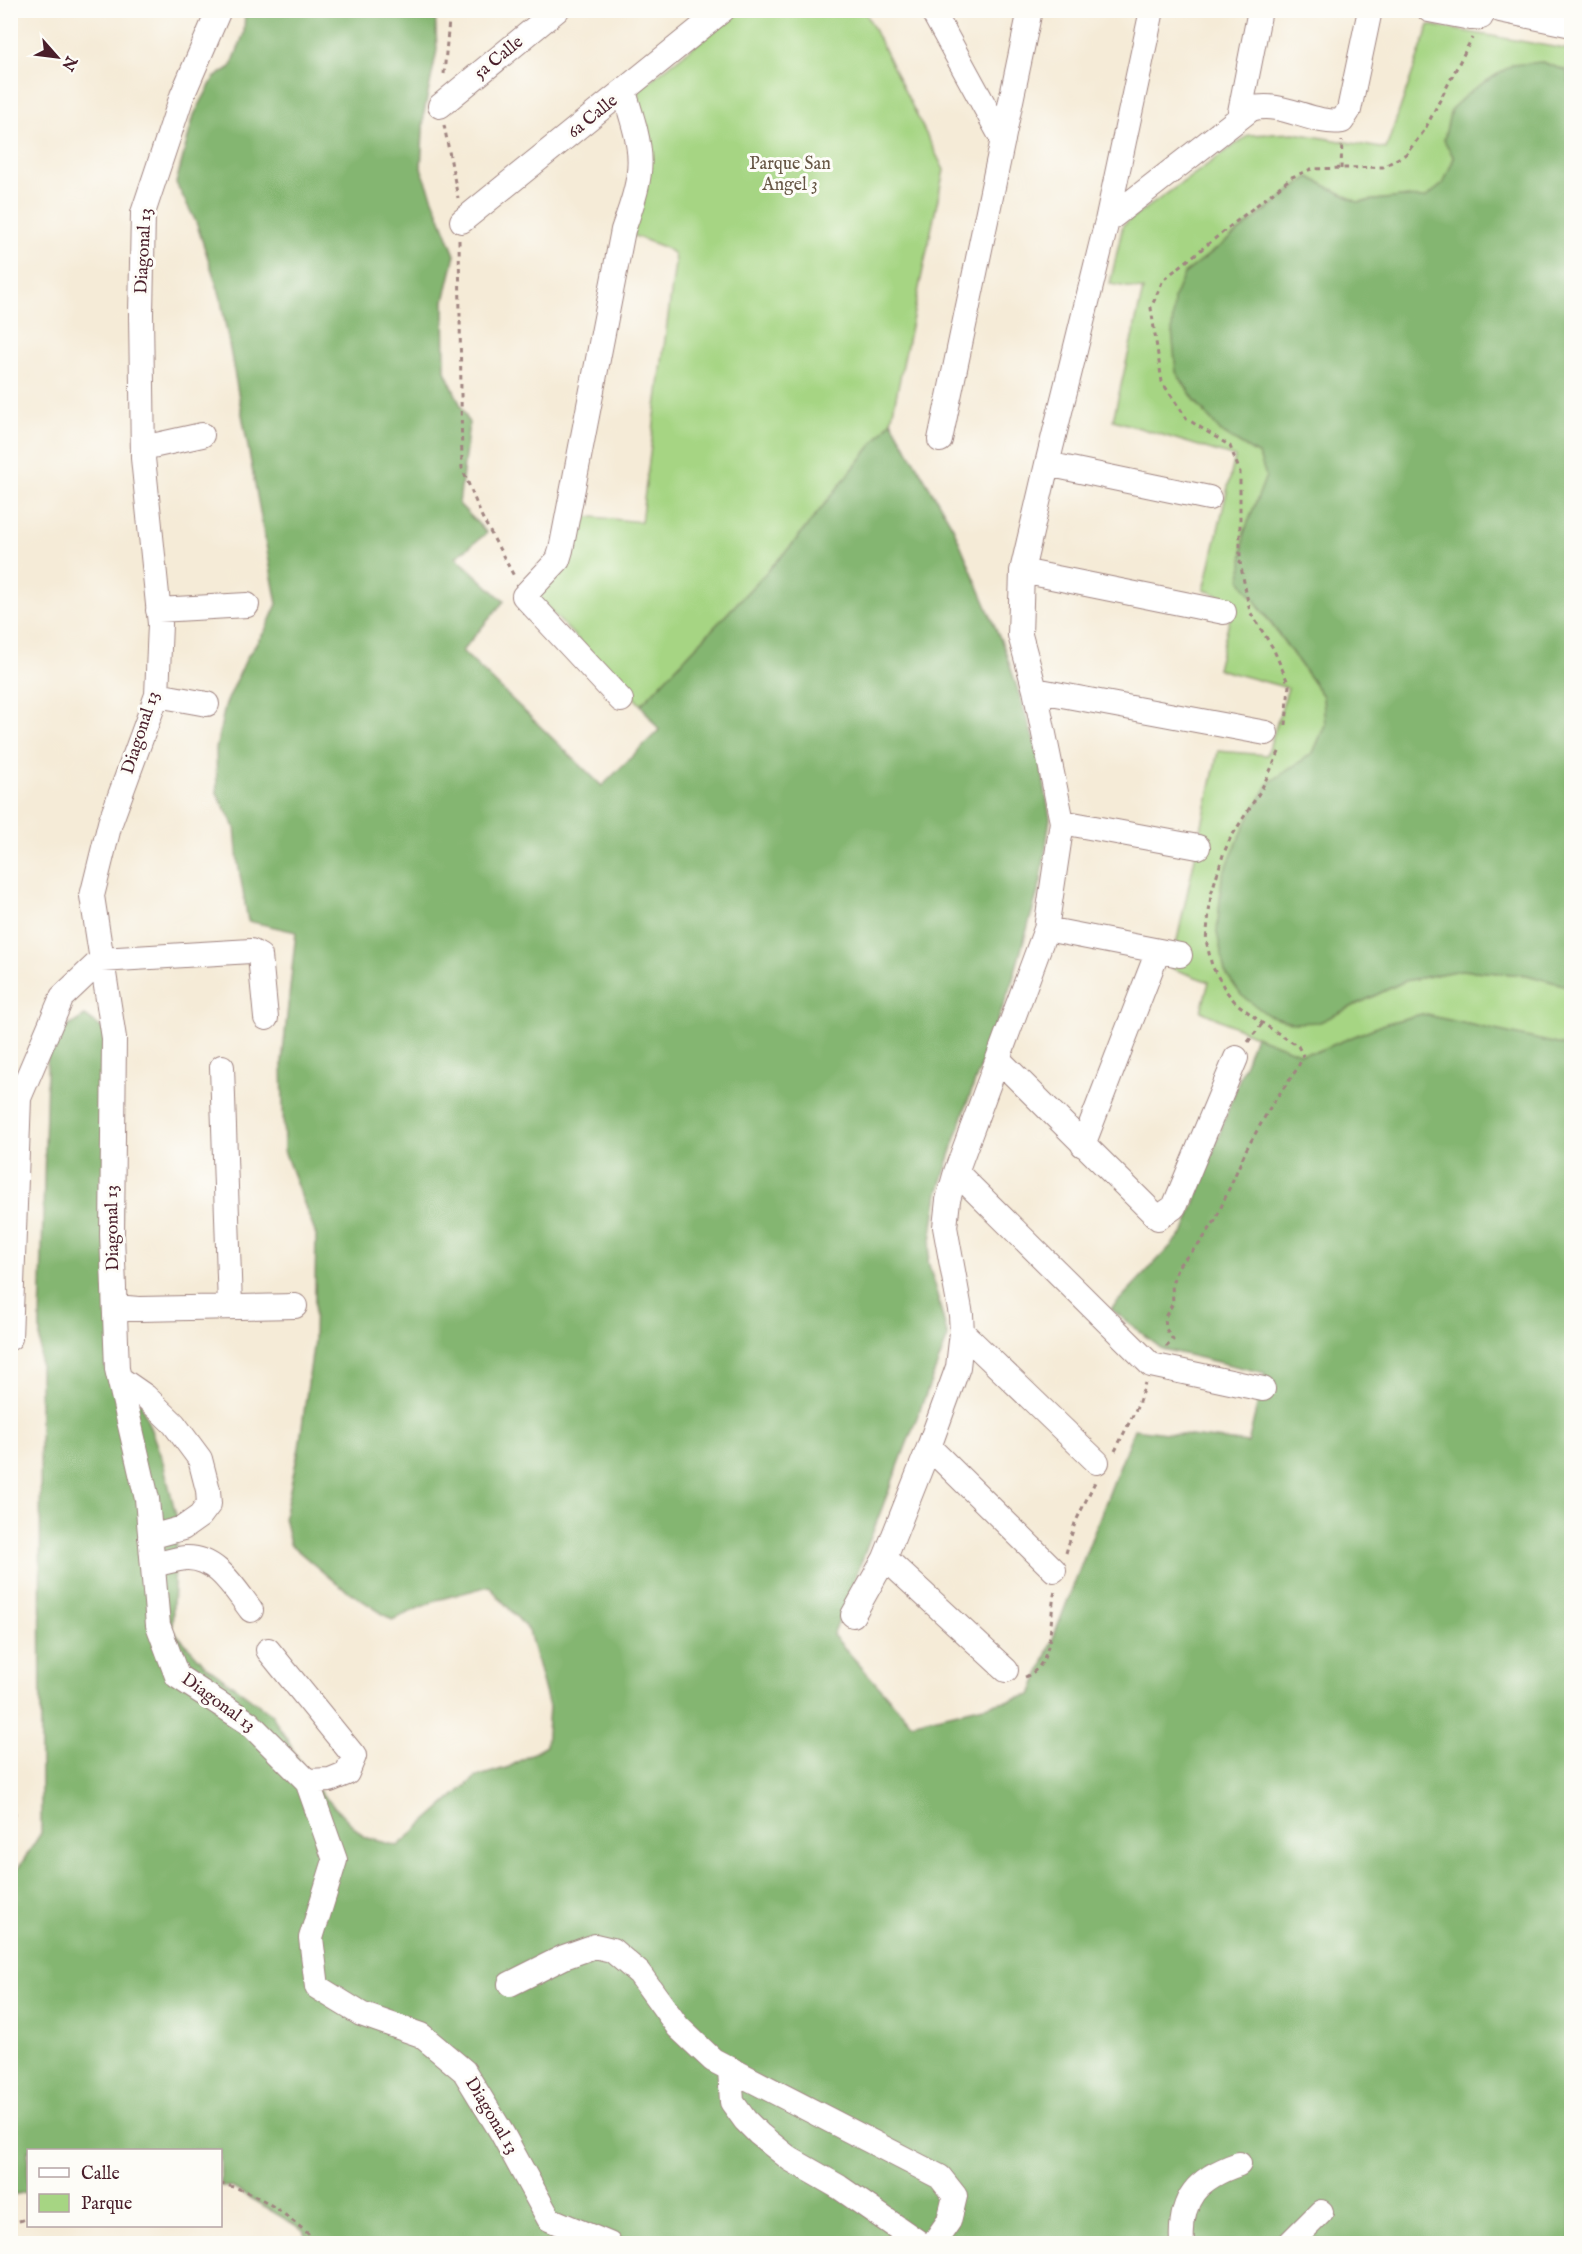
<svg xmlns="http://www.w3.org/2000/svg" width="1582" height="2254" viewBox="0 0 1582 2254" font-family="'IM FELL English',serif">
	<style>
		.green { fill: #a6d583; stroke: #787a57; stroke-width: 1.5 }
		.forest { fill: #84b671; stroke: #676a4e; stroke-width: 1.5 }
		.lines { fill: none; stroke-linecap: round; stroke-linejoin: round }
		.minor-casing { stroke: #a08581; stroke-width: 26 }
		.path { stroke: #a08581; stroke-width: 3; stroke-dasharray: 4.5 4.5; stroke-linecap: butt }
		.minor { stroke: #fff; stroke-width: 24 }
		.labels { text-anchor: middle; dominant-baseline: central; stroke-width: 6; stroke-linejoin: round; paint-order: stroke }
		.street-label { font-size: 18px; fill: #4a1f2b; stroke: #fdfcf7 }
		.park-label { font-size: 18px; fill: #665645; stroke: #fdfcf7 }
	</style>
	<rect width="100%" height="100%" fill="#fdfcf7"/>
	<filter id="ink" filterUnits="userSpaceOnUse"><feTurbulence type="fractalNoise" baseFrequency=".0167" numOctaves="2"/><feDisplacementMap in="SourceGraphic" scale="12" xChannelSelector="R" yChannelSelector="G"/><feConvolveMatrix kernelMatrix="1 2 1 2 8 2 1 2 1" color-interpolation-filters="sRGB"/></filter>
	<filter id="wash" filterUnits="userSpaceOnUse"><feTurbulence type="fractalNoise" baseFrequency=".008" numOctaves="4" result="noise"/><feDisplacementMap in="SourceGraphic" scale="24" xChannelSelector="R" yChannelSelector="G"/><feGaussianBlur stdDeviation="1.35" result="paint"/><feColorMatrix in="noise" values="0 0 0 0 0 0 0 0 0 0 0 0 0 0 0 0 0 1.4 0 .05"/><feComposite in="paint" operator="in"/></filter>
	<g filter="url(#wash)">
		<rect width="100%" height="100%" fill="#f5ebd7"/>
		<path class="green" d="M739 11H865L944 170 891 421 792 545 641 705 535 595 574 515 641 522 675 263 674 254 666 248 632 235 648 142 647 129 639 108 638 90Z
			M1429 25 1571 50 1567 71 1542 62 1444 140 1454 158 1443 184 1425 199 1402 197 1357 202 1309 177 1184 274 1176 372 1196 402 1221 432 1259 455 1267 476 1244 533 1258 606 1323 696 1325 725 1313 753 1269 783 1320 1022 1405 981 1460 970 1527 975 1571 987V1047L1422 1014 1384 1024 1316 1052 1299 1053 1255 1036 1201 1011 1209 982 1171 968 1218 751 1267 755 1288 688 1217 669 1234 601 1204 590 1235 457 1113 420 1143 290 1110 284 1123 225 1249 135 1295 133 1386 149Z"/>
		<path class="forest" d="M245 11H435L437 50 424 113 421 168 455 255 444 301 445 371 469 423 459 504 487 533 456 557 504 601 462 651 602 786 659 730 641 705 792 545 891 421 953 527 1005 650 1040 759 1050 818 1041 881 1012 982 967 1103 938 1193 928 1261 948 1337 833 1635 911 1723 1031 1695 1134 1429 1248 1443 1265 1373 1162 1349 1111 1309 1184 1232 1255 1036 1299 1053 1316 1052 1384 1024 1422 1014 1571 1047V2243H312L302 2229 233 2188 221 2186 220 2150H28V2192L11 2195 10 1881 41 1833 40 1323 48 1039 85 1016 113 1036 127 1366 163 1462 177 1519 172 1629 204 1664 272 1715 316 1788 364 1837 398 1846 476 1777 509 1767 546 1746 549 1707 529 1631 489 1586 437 1600 392 1620 337 1584 290 1544 284 1517 299 1448 314 1340 316 1235 284 1151 282 1062 296 932 248 921 238 863 235 827 217 794 216 749 225 706 247 657 265 631 277 604 220 295 196 222 176 183 194 115 214 78 231 67 244 33Z
			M1542 62 1567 71 1572 94 1571 987 1527 975 1460 970 1405 981 1320 1022 1294 1023 1268 1015 1241 995 1225 972 1217 932 1222 877 1246 823 1269 783 1313 753 1325 725 1323 696 1241 581 1244 533 1266 476 1259 455 1221 432 1196 402 1176 372 1172 330 1174 298 1184 274 1309 177 1357 202 1402 197 1425 198 1443 184 1454 158 1444 140 1451 109 1472 90 1512 65Z"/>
	</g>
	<g filter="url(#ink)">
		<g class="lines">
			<g class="minor-casing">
				<path id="minor" d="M219 10 182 96 143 213 141 314 143 458 160 624 157 695 110 823 92 896 114 1038 112 1234 117 1369 147 1499 158 1625 177 1676 249 1723 307 1781 335 1860 311 1938 317 1987 361 2014 421 2035 464 2071 502 2133 549 2219 609 2244
					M932 10 1003 140
					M1429 10 1471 18 1481 17 1484 10
					M1500 10 1567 24
					M440 106 557 10
					M1239 117 1260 10
					M462 221 723 10
					M1107 221 1251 109C1282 100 1311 125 1342 121L1349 110 1370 10
					M940 440 1030 10
					M143 448 202 435
					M1047 464 1209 498
					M1022 571 1224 612
					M158 610 247 605
					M1035 690 1266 733
					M157 695 207 704
					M621 700 524 596 558 560 561 550 623 230C646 167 644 155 624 92
					M1062 822 1198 847
					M1046 929 1180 955
					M999 1060 1158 1218 1174 1207 1236 1058
					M222 1067 230 1307
					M1083 1145 1158 951
					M956 1172 1151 1365 1263 1389
					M115 1307 139 1309 295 1306
					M962 1332 1097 1462
					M10 1338 19 1098 62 997 101 960 251 951 260 956 266 1018
					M119 1378 145 1396 174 1424 200 1459 208 1490 209 1504 200 1516 183 1528 150 1537
					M929 1447 1054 1570
					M885 1558 1006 1670
					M153 1565C163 1563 175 1559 186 1558 217 1557 234 1588 251 1610
					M853 1615 885 1558 929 1447 958 1367 962 1332 961 1315 945 1227 948 1200 956 1172 1046 929 1062 822 1035 690 1020 635 1022 571 1047 464 1107 221 1152 10
					M268 1650 354 1756 347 1773 330 1780 307 1781
					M510 1984 564 1957 595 1946 612 1950 639 1973 678 2027 713 2060 940 2177 955 2196 949 2221 933 2244
					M730 2069 732 2102 745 2120 759 2134 790 2159 839 2187 921 2244
					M1182 2244C1179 2198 1197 2178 1239 2164
					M1289 2244 1321 2212"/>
			</g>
			<path class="path" d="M444 74 450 10
				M444 125 458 198
				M1341 169 1342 141
				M459 240 462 468 482 517 514 576
				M1286 725 1289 685 1273 648 1250 612 1240 562V472L1230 446 1187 419 1162 382 1151 308 1163 280 1292 177 1311 169 1383 167 1406 154 1424 131 1472 38
				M1248 1042 1262 1024
				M1166 1347 1173 1340 1166 1329 1165 1317 1173 1303 1172 1284 1178 1266 1200 1243 1215 1221 1246 1150 1271 1106 1297 1069 1303 1056 1298 1046 1262 1023 1236 1003 1226 991 1212 966 1206 940 1211 894 1223 855 1230 839 1261 790 1281 748
				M1115 1451 1138 1405 1145 1383
				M1066 1553 1075 1523 1095 1482
				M1025 1677C1057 1663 1048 1619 1055 1591
				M10 1775 15 1815 10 1823
				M220 2184C259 2190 291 2219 320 2244
				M10 2223 28 2219"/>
			<use href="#minor" class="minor"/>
		</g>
	</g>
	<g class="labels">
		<g class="street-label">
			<text transform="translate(499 58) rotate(-39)">5a Calle</text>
			<text transform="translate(593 117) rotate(-39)">6a Calle</text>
			<text transform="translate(144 251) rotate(-87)">Diagonal 13</text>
			<text transform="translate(141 733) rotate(-72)">Diagonal 13</text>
			<text transform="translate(113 1228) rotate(-91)">Diagonal 13</text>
			<text transform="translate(218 1703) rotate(36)">Diagonal 13</text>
			<text transform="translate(491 2116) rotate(59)">Diagonal 13</text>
		</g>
		<g class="park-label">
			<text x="790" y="164">Parque San<tspan x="790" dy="21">Angel 3</tspan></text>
		</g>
	</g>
	<rect width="1582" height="2254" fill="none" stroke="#fdfcf7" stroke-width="36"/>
	<rect x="27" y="2149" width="195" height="78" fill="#fdfcf7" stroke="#b5a4a5" stroke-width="1.5"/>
	<rect x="39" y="2168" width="30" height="9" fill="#ffffff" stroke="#b5a4a5" stroke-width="1.5"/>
	<text x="81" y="2179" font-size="18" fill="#4a1f2b">Calle</text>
	<rect x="39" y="2194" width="30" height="18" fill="#a6d583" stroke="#b5a4a5" stroke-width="1.5"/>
	<text x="81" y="2209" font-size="18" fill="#4a1f2b">Parque</text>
	<g transform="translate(57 57) rotate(118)" stroke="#fdfcf7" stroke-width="4.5" paint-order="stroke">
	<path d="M0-4.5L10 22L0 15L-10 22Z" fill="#4a1f2b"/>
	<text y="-9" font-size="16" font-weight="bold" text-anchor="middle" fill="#4a1f2b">N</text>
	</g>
</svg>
